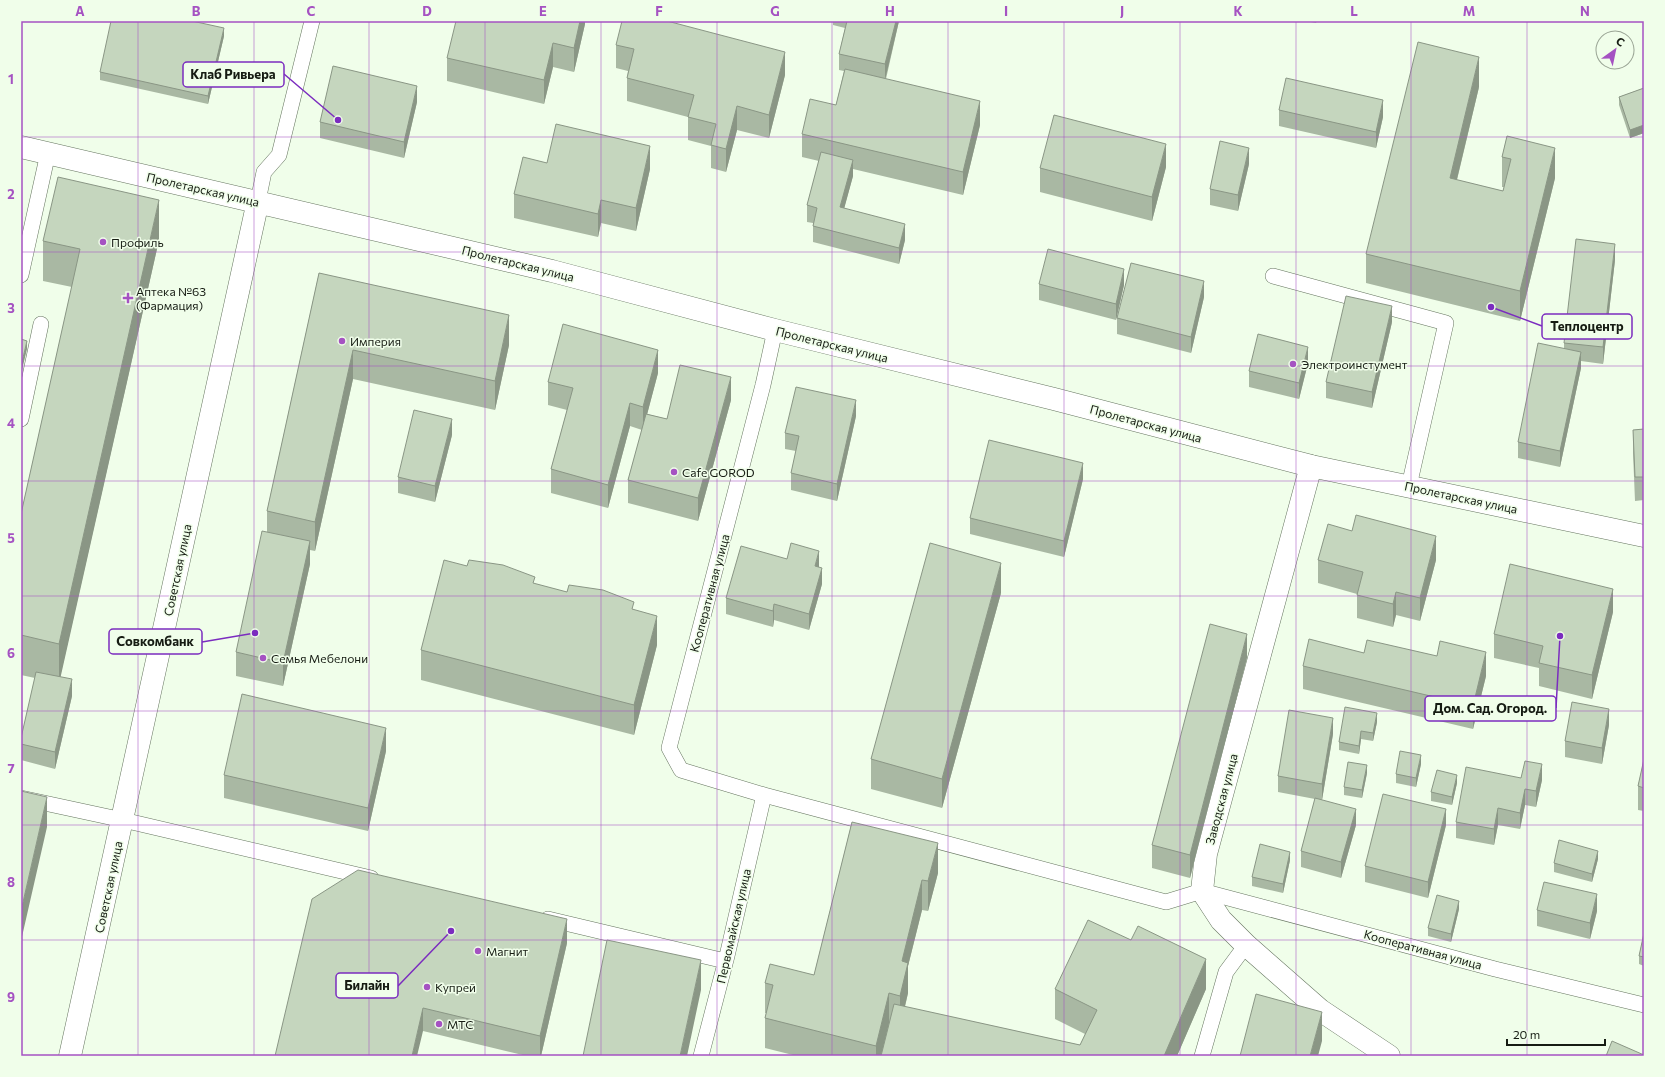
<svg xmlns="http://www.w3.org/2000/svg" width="1665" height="1077" viewBox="0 0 1665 1077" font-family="Commissioner,sans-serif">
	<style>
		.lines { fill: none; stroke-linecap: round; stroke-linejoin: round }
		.lane-casing { stroke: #667560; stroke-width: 16 }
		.street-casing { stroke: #667560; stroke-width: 23 }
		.secondary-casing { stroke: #667560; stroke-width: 23 }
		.lane { stroke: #fff; stroke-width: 15 }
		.street { stroke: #fff; stroke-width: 22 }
		.secondary { stroke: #fff; stroke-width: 22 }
		.wall { fill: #a9b8a3 }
		.shaded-wall { fill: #8a9685 }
		.building { fill: #c5d6be; stroke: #8a9685 }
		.grid { fill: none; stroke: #a552c2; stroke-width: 1; stroke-opacity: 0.55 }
		.poi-dot { fill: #a552c2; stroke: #f0feea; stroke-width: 1.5 }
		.labels { text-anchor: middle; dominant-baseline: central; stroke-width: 3; stroke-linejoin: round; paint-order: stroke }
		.street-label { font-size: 12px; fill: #161c13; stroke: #f0feea }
		.poi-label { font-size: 12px; fill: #161c13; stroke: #f0feea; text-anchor: start }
		.leader { fill: none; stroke: #7b2cbf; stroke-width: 1.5 }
		.callout-dot { fill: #7b2cbf; stroke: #f0feea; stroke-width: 1.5 }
		.callout { fill: #f0feea; stroke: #7b2cbf; stroke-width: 1.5 }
		.callout-label { font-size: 13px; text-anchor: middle; font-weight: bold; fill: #161c13 }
		.neatline { fill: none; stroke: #a552c2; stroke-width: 1.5 }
		.grid-label { font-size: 13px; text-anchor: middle; font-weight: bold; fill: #a552c2 }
	</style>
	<rect width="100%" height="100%" fill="#f0feea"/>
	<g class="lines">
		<g class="lane-casing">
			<path id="lane" d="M258 201 264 172 279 155 312 21
				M21 275 48 153
				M1273 276 1446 323 1409 486
				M775 330 763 385 669 748 681 770 764 795 1166 902 1202 891 1495 969 1644 1005
				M21 419 41 324
				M21 798 123 820 371 878
				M548 919 725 961
				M701 1056 727 956 764 795
				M1202 1056 1226 972 1246 945"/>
		</g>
		<g class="street-casing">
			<path id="street" d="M1311 466 1206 854 1202 891 1221 920 1246 945 1320 1010 1389 1056"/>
		</g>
		<g class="secondary-casing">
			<path id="secondary" d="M21 147 552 271 775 330 1054 399 1311 466 1644 536
				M70 1056 258 201"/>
		</g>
		<use href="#lane" class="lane"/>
		<use href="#street" class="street"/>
		<use href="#secondary" class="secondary"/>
	</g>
	<path class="wall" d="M585 21V24L574 72 553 67 544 104 447 81V58Z
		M833 21H899L886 79 980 125 963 195 853 169V176L844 208 905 240 899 264 813 242V223L807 222V205L819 161 802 157V134L836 105 844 71 839 70V54L845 28 833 25Z
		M1306 21H1317L1316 23Z
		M224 36 208 104 100 80V72Z
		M616 45 785 75 769 138 737 130 726 172 711 168V146L688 140V117L627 101V78L628 71 616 68Z
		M1479 87 1457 180 1503 191 1504 187H1502V157L1507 136 1555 178 1520 321 1366 283V254Z
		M1644 88V133L1630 138 1619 105V97Z
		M417 102 404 158 320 138V122Z
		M1279 110 1383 117 1376 148 1279 126Z
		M547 163 650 169 636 231 601 223 598 237 514 218V194Z
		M1249 164 1238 211 1210 205V189Z
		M1166 167 1152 221 1040 192V168Z
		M159 240 60 677 72 696 55 769 21 760V738L35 678 21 675V514L72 287 43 281V241Z
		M1615 260 1603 364 1581 361V368L1560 467 1518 458V442L1564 349V343Z
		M319 273 509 345 495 410 353 379 315 551 310 550V564L283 686 236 676V652L267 532V511Z
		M1039 284 1124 285 1116 320 1039 300Z
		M1204 297 1191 353 1117 334V318Z
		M1392 322 1372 408 1326 398V382Z
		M1308 363 1299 399 1249 387V371Z
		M658 373 647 414 667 419 731 400 698 521 628 503V480L642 430 630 426 608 508 551 493V469L567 410 548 405V382Z
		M856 416 837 501 791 490V473L796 451 785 449V433Z
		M1644 429V500L1635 501 1633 453V430Z
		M452 435 435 502 398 493V477Z
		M1083 479 1064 557 970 534V518Z
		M1318 560H1436L1420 621 1396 615 1393 627 1357 618V594L1318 583Z
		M819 567 822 584 809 630 774 620 773 627 726 614V598Z
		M535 584 634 610 657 645 634 735 421 680V650Z
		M1001 593 942 808 871 789V759Z
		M1613 612 1592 699 1539 686V668L1494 658V634Z
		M1364 653 1486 676 1473 729 1303 689V666Z
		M1247 658 1190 878 1152 868V845Z
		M1377 722 1373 741 1361 739 1359 754 1339 750V742Z
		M1609 725 1602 764 1565 757V741Z
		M1333 734 1322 800 1356 825 1341 878 1301 867V851L1315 799 1278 792V776Z
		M386 751 368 831 224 798V775Z
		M1644 759V811L1638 810V786Z
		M1421 764 1416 787 1396 783V774Z
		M1367 773 1362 798 1344 795V787Z
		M1521 778 1542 780 1536 807 1525 805 1520 829 1498 825 1494 845 1456 838V822Z
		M1457 783 1452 805 1431 801V792Z
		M852 822 938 873 928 911 922 910 908 966V993L905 1007 1080 1045 1085 1034 1055 1019V989H1206L1177 1056H797L765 1048V1018L766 1013H765V983L814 975Z
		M1446 825 1428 898 1365 882V866Z
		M1598 859 1592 882 1554 872V863Z
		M1290 860 1283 893 1252 886V877Z
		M1459 909 1451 942 1428 936V928Z
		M1537 910 1597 911 1590 939 1537 926Z
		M1644 933V966L1639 964V956Z
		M567 943 541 1056H527L423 1031 275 1056Z"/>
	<path class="shaded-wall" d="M580 21H585V24L574 72V48Z
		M896 21H899L885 80V64Z
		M224 28V36L208 104V96Z
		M553 43V67L544 104V80Z
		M785 52V75L769 138V115Z
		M1479 57V87L1450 208V178Z
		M417 86V102L404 158V142Z
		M1383 100V117L1376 148V132Z
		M980 101V125L963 195V172Z
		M737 106V130L726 172V149Z
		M1644 125V133L1630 138V130Z
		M1166 144V167L1152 221V197Z
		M650 146V169L636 231V208Z
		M1249 148V164L1238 211V195Z
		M1555 148V178L1520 321V291Z
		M853 160V176L840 224V207Z
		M159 200V240L59 684V644Z
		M601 200V223L598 237V214Z
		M905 224V240L899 264V248Z
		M1615 244V260L1603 364V347Z
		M1124 269V285L1116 320V304Z
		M1204 281V297L1191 353V337Z
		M1392 306V322L1372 408V392Z
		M509 315V345L495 410V381Z
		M27 341V349L21 374V366Z
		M1308 347V363L1299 399V383Z
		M353 350V379L315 551V522Z
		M658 350V373L643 430V407Z
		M1581 352V368L1560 467V451Z
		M731 377V400L698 521V498Z
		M856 400V416L837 501V484Z
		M630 403V426L608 508V485Z
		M452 419V435L435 502V486Z
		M1083 463V479L1064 557V541Z
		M1436 536V560L1420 621V598Z
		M310 541V564L283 686V663Z
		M819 551V567L815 582V566Z
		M1001 563V593L942 808V779Z
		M822 568V584L809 630V614Z
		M1613 589V612L1592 699V675Z
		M1396 592V615L1393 627V604Z
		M774 604V620L773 627V611Z
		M657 616V645L634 735V705Z
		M1247 634V658L1190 878V855Z
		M1486 652V676L1473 729V706Z
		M72 679V696L55 769V752Z
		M1609 709V725L1602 764V748Z
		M1377 713V722L1373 741V733Z
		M1333 718V734L1322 800V784Z
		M386 728V751L368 831V808Z
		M1361 731V739L1359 754V746Z
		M1421 755V764L1416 787V778Z
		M1542 764V780L1536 807V791Z
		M1367 765V773L1362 798V790Z
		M1457 775V783L1452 805V797Z
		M1525 789V805L1520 829V813Z
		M47 797V827L21 941V911Z
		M1498 808V825L1494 845V829Z
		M1356 809V825L1341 878V862Z
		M1446 809V825L1428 898V882Z
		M938 843V873L928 911V881Z
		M1598 851V859L1592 882V874Z
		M1290 852V860L1283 893V884Z
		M922 880V910L908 966V993L900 1026V996L902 961Z
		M1597 894V911L1590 939V923Z
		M1459 901V909L1451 942V934Z
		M567 919V943L541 1056H540V1036Z
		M1206 959V989L1177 1056H1164Z
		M701 960V990L687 1056H680Z
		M889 993V1023L881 1056H876V1046Z
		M423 1008V1031L417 1056H412Z
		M1322 1012V1041L1318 1056H1310Z"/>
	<path class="building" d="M111 21H192L224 28 208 96 100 72Z
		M456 21H580L574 48 553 43 544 80 447 58Z
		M622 21H667L785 52 769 115 737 106 726 149 711 145 716 124 688 117 694 95 627 78 634 49 616 45Z
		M847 21H896L885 64 839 54Z
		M1418 42 1479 57 1450 178 1503 191 1511 159 1502 157 1507 136 1555 148 1520 291 1366 254Z
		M333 66 417 86 404 142 320 122Z
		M845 69 980 101 963 172 802 134 810 99 836 105Z
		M1286 78 1383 100 1376 132 1279 110Z
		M1644 88V125L1630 130 1619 97Z
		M1054 115 1166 144 1152 197 1040 168Z
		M556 124 650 146 636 208 601 200 598 214 514 194 523 157 547 163Z
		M1220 141 1249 148 1238 195 1210 189Z
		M821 152 853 160 840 207 905 224 899 248 813 226 817 208 807 205Z
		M58 177 159 200 59 644 21 635V514L80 249 43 241Z
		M1576 239 1615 244 1603 347 1564 343Z
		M1048 249 1124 269 1116 304 1039 284Z
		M1131 263 1204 281 1191 337 1117 318Z
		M319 273 509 315 495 381 353 350 315 522 267 511Z
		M1346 296 1392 306 1372 392 1326 382Z
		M563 324 658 350 643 407 630 403 608 485 551 469 573 388 548 382Z
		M1258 334 1308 347 1299 383 1249 371Z
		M21 339 27 341 21 366Z
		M1538 343 1581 352 1560 451 1518 442Z
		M680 365 731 377 698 498 628 480 646 414 667 419Z
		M796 387 856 400 837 484 791 473 799 436 785 433Z
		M414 410 452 419 435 486 398 477Z
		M1644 429V477H1635L1633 430Z
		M989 440 1083 463 1064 541 970 518Z
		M1356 515 1436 536 1420 598 1396 592 1393 604 1357 595 1363 572 1318 560 1328 524 1352 531Z
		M262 531 310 541 283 663 236 652Z
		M791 543 819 551 815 566 822 568 809 614 774 604 773 611 726 598 741 546 787 559Z
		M930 543 1001 563 942 779 871 759Z
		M444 560 467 566 469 560 503 565 535 577 533 583 567 592 569 585 603 590 634 602 632 609 657 616 634 705 421 650Z
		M1510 564 1613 589 1592 675 1539 663 1543 646 1494 634Z
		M1210 624 1247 634 1190 855 1152 845Z
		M1309 639 1364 653 1367 640 1437 656 1440 641 1486 652 1473 706 1303 666Z
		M36 672 72 679 55 752 21 744V738Z
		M242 694 386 728 368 808 224 775Z
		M1572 702 1609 709 1602 748 1565 741Z
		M1345 707 1377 713 1373 733 1361 731 1359 746 1339 742Z
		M1289 710 1333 718 1322 784 1278 776Z
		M1400 751 1421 755 1416 778 1396 774Z
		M1644 759V788L1638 786Z
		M1525 761 1542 764 1536 791 1525 789 1520 813 1498 808 1494 829 1456 822 1466 767 1521 778Z
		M1348 762 1367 765 1362 790 1344 787Z
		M1437 770 1457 775 1452 797 1431 792Z
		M21 791 47 797 21 911Z
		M1383 794 1446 809 1428 882 1365 866Z
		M1315 798 1356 809 1341 862 1301 851Z
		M852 822 938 843 928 881 922 880 902 961 908 963 900 996 889 993 876 1046 765 1018 773 985 765 983 770 964 814 975Z
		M1559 840 1598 851 1592 874 1554 863Z
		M1260 844 1290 852 1283 884 1252 877Z
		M358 870 567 919 540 1036 423 1008 412 1056H275L312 899Z
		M1544 882 1597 894 1590 923 1537 910Z
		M1437 895 1459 901 1451 934 1428 928Z
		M1088 920 1131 940 1138 926 1206 959 1164 1056H881L894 1004 1080 1045 1097 1010 1055 989Z
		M1644 933V957L1639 956Z
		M607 940 701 960 680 1056H583Z
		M1256 994 1322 1012 1310 1056H1240Z
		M1612 1041 1644 1055V1056H1606Z"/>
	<path class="grid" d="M138 21V1056M254 21V1056M369 21V1056M485 21V1056M601 21V1056M717 21V1056M832 21V1056M948 21V1056M1064 21V1056M1180 21V1056M1296 21V1056M1411 21V1056M1527 21V1056M21 137H1644M21 252H1644M21 366H1644M21 481H1644M21 596H1644M21 711H1644M21 825H1644M21 940H1644"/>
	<g class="poi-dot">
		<circle cx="103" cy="242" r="4"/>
		<path d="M126 292h4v4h4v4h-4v4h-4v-4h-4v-4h4z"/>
		<circle cx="342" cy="341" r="4"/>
		<circle cx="1293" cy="364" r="4"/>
		<circle cx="674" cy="472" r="4"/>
		<circle cx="263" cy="658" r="4"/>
		<circle cx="478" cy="951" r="4"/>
		<circle cx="427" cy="987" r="4"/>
		<circle cx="439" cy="1024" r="4"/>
	</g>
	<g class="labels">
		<g class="street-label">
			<text transform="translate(203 189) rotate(13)">Пролетарская улица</text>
			<text transform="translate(518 263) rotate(14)">Пролетарская улица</text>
			<text transform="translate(832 344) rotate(14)">Пролетарская улица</text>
			<text transform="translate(1146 423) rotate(15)">Пролетарская улица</text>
			<text transform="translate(1461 497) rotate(12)">Пролетарская улица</text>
			<text transform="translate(177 570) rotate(-78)">Советская улица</text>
			<text transform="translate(709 593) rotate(-75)">Кооперативная улица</text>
			<text transform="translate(1221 799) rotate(-75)">Заводская улица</text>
			<text transform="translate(108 887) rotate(-78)">Советская улица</text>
			<text transform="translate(733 926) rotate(-77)">Первомайская улица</text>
			<text transform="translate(1423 949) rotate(15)">Кооперативная улица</text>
		</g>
		<g class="poi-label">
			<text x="111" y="242">Профиль</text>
			<text x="136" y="291">Аптека №63<tspan x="136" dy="14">(Фармация)</tspan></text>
			<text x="350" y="341">Империя</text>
			<text x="1301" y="364">Электроинстумент</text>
			<text x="682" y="472">Cafe GOROD</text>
			<text x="271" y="658">Семья Мебелони</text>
			<text x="486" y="951">Магнит</text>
			<text x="435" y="987">Купрей</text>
			<text x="447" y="1024">МТС</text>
		</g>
	</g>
	<path class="leader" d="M338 120L284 74M1491 307L1542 326M255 633L202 642M1560 636L1556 708M451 931L398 986"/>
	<g class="callout-dot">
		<circle cx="338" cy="120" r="4"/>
		<circle cx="1491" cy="307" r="4"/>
		<circle cx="255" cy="633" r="4"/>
		<circle cx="1560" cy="636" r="4"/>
		<circle cx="451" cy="931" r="4"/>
	</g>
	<g class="callout">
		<rect x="183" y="62" width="101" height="25" rx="4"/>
		<rect x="1542" y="314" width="90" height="25" rx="4"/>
		<rect x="109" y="629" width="93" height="25" rx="4"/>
		<rect x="1425" y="696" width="131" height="25" rx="4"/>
		<rect x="336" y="973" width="62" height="25" rx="4"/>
	</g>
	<g class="callout-label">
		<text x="233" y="79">Клаб Ривьера</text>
		<text x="1587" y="331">Теплоцентр</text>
		<text x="155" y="646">Совкомбанк</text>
		<text x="1490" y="713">Дом. Сад. Огород.</text>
		<text x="367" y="990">Билайн</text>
	</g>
	<rect width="1665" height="1077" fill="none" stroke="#f0feea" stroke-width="44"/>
	<g transform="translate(1615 50) rotate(33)"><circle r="19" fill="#f0feea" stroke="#99a494"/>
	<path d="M0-3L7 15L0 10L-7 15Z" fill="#a552c2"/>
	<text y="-6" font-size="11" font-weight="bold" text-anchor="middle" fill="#161c13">С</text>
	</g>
	<path d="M1507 1039v6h98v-6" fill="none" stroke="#161c13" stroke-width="2"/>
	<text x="1513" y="1039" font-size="12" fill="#161c13" stroke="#f0feea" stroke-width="3" paint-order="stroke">20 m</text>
	<rect x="22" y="22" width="1621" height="1033" class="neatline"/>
	<g class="grid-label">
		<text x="80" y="16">A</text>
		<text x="196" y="16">B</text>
		<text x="311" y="16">C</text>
		<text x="427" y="16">D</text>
		<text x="543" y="16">E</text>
		<text x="659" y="16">F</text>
		<text x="775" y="16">G</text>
		<text x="890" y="16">H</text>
		<text x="1006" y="16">I</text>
		<text x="1122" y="16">J</text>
		<text x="1238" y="16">K</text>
		<text x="1354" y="16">L</text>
		<text x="1469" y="16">M</text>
		<text x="1585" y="16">N</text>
		<text x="11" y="84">1</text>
		<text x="11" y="199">2</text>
		<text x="11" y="313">3</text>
		<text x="11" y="428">4</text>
		<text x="11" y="543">5</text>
		<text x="11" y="658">6</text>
		<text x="11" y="773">7</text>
		<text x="11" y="887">8</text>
		<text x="11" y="1002">9</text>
	</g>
</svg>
